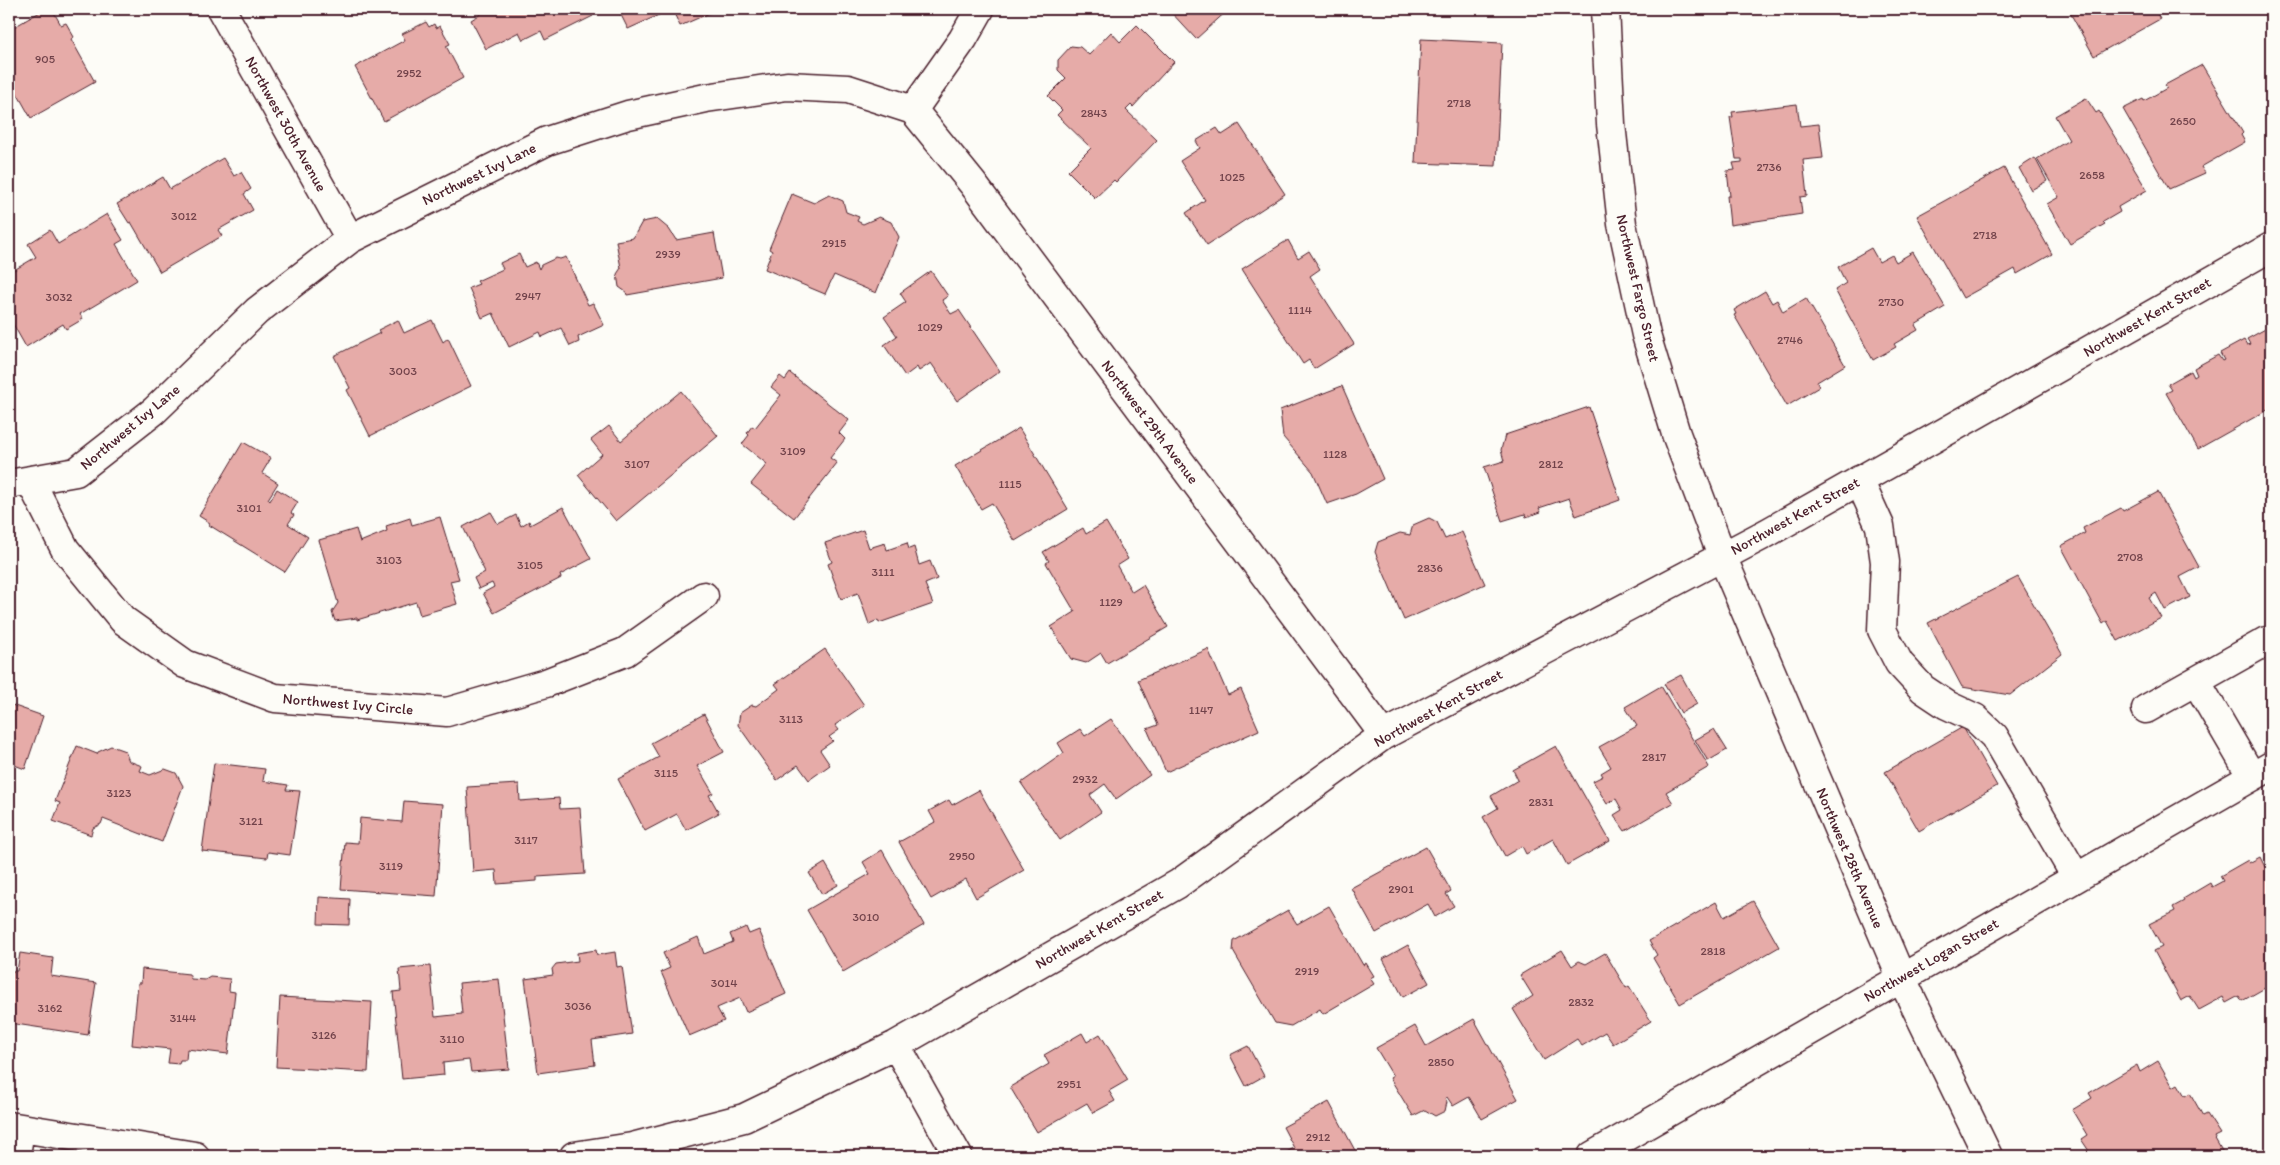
<svg xmlns="http://www.w3.org/2000/svg" width="2280" height="1165" viewBox="0 0 2280 1165" font-family="Itim,sans-serif">
	<style>
		.building { fill: #e6aba8; stroke: #4a1f2b }
		.lines { fill: none; stroke-linecap: round; stroke-linejoin: round }
		.minor-casing { stroke: #4a1f2b; stroke-width: 31 }
		.minor { stroke: #fdfcf7; stroke-width: 28 }
		.labels { text-anchor: middle; dominant-baseline: central; stroke-width: 4; stroke-linejoin: round; paint-order: stroke }
		.number-label { font-size: 12px; fill: #71424a }
		.street-label { font-size: 15px; fill: #4a1f2b; stroke: #fdfcf7 }
	</style>
	<rect width="100%" height="100%" fill="#fdfcf7"/>
	<filter id="ink" filterUnits="userSpaceOnUse"><feTurbulence type="fractalNoise" baseFrequency=".02" numOctaves="2"/><feDisplacementMap in="SourceGraphic" scale="10" xChannelSelector="R" yChannelSelector="G"/><feConvolveMatrix kernelMatrix="1 2 1 2 8 2 1 2 1" color-interpolation-filters="sRGB"/></filter>
	<g filter="url(#ink)">
		<path class="building" d="M45 9H52L61 25 66 23 74 37 71 39 95 82 31 118 9 79V30Z
			M478 9H589L593 16 545 40 541 31 523 40 519 32 486 49 471 20 481 14Z
			M618 9H719L680 26 672 9 628 29Z
			M1168 9H1229L1196 39Z
			M2068 9H2154L2160 19 2094 56Z
			M426 22 429 27 434 24 436 28 440 26 450 44 446 46 463 78 384 121 355 67 405 40 402 34Z
			M1137 25 1174 62 1133 107 1131 105 1126 110 1157 140 1116 182 1114 180 1095 198 1068 171 1091 148 1057 115 1062 110 1048 96 1066 78 1058 70V60L1071 46 1080 47 1089 55 1111 32 1120 42Z
			M1421 39 1502 43 1496 166 1415 163Z
			M2202 65 2243 133 2241 135 2245 142 2201 167 2205 173 2169 189 2123 109 2143 99 2144 101 2167 88 2165 85Z
			M2086 98 2096 113 2099 111 2147 190 2118 207 2120 212 2103 222 2105 224 2070 244 2047 204 2059 197 2037 159 2069 140 2055 116Z
			M1797 104 1800 126 1819 124 1823 158 1803 160 1807 196 1800 197 1802 214 1730 225 1727 196H1730L1727 171 1735 170 1733 163 1742 162V159H1736L1730 117H1733L1732 112Z
			M1239 124 1285 194 1207 245 1186 213 1205 200 1180 161 1200 148 1196 141 1217 128 1222 135Z
			M223 158 234 176 241 172 251 189 244 194 253 210 218 230 222 236 160 272 131 222 129 223 117 204 163 177 170 189Z
			M2035 158 2047 181 2031 190 2019 168Z
			M2004 168 2052 254 2017 274 2015 269 1963 298 1917 216Z
			M792 194 814 203 829 195 843 201 846 212 859 217 857 221 863 224 879 217 891 222 899 237 876 293 834 275 825 294 765 269 772 251 769 249Z
			M107 214 123 240 116 244 137 280 80 314 83 319 66 329 63 324 26 347 9 317V273L36 257 28 244 50 230 58 244Z
			M657 219 669 229 676 240 714 233 722 278 627 295 626 292 619 287 617 274 621 268 616 241 633 238 642 222Z
			M1288 240 1298 258 1309 251 1320 269 1310 276 1354 344 1314 369 1309 360 1303 364 1242 269Z
			M1871 248 1879 262 1892 255 1896 262 1913 252 1945 307 1915 325 1918 330 1894 344 1896 347 1873 360 1835 290 1846 283 1838 267Z
			M519 254 525 267 536 262 539 269 541 265 556 258 560 259 566 257 588 305 593 303 604 325 578 337 579 342 570 346 561 328 542 337 540 332 509 347 493 313 482 318 469 288 479 284 477 281 503 269 500 263Z
			M931 271 948 296 942 300 951 314 959 310 1000 371 957 401 931 363 919 371 917 367 905 376 884 345 897 336 884 317 906 302 900 293Z
			M1765 291 1772 303 1777 300 1783 312 1806 298 1845 365 1817 382 1819 387 1787 406 1734 315 1736 314 1734 310Z
			M398 320 404 333 432 320 443 342 448 338 471 386 370 436 347 390 350 388 334 356 380 333 378 330Z
			M2269 327 2271 330V408L2198 449 2166 393 2172 390 2168 384 2191 371 2194 377 2197 375 2194 368 2218 355 2222 361 2224 360 2220 353 2244 340 2247 345 2250 344 2247 339Z
			M790 373 849 420 839 433 845 439 830 458 837 463 794 518 751 484 767 464 742 444 749 435 747 433 752 426 755 428 781 395 771 387 780 376 785 380Z
			M1342 386 1383 479 1356 494 1327 504 1313 472 1283 437 1280 410Z
			M681 391 718 436 616 521 578 475 602 454 591 440 609 426 621 441Z
			M1589 407 1620 500 1576 516 1569 498 1539 508 1541 512 1526 517 1525 514 1502 521 1484 467 1504 461 1501 450 1505 435Z
			M1019 428 1068 509 1015 541 992 503 981 509 955 466Z
			M243 442 271 458 262 473 278 483 268 499 270 501 277 489 298 502 291 513 294 515 288 524 308 537 285 572 209 525 210 523 199 516Z
			M2158 492 2199 567 2180 577 2190 597 2165 610 2156 593 2149 598 2161 618 2118 641 2107 621 2103 624 2061 546 2085 533 2083 528 2121 508 2123 511Z
			M563 507 591 559 560 575 561 578 494 613 483 593 494 587 492 583 479 589 474 578 485 572 463 527 491 512 498 524 516 515 521 526 529 521 530 525Z
			M440 517 459 579 450 581 457 604 420 615 416 602 357 620V618L335 621 332 612 338 603 319 540 356 529 360 542 387 531 386 526 410 518 412 525Z
			M1429 518 1437 522 1445 539 1462 532 1485 584 1404 620 1375 552 1378 542 1400 533 1410 535 1413 525Z
			M1106 522 1128 559 1117 566 1132 592 1143 585 1168 627 1107 663 1101 653 1086 663 1071 659 1051 627 1075 612 1046 563 1049 561 1043 552 1083 528 1086 534Z
			M863 530 869 548 885 543 887 550 907 543 909 549 914 547 919 565 930 561 937 579 925 584 933 604 879 623 878 620 869 624 858 593 841 599 828 564 832 562 825 543Z
			M2018 577 2062 654 2010 695 1962 687 1928 623Z
			M825 649 864 705 835 725 839 730 829 737 833 741 820 750 830 765 809 780 798 765 777 780 738 725 740 713 752 705 756 706 779 689 775 684Z
			M1208 649 1228 695 1241 689 1259 730 1166 772 1147 729 1158 725 1138 680Z
			M1681 675 1697 704 1681 713 1664 684Z
			M1661 686 1709 767 1666 792 1673 803 1625 831 1614 815 1622 810 1616 799 1607 804 1593 781 1603 776 1601 773 1611 767 1599 747 1637 726 1625 707Z
			M9 704 43 716 25 769 9 763Z
			M704 714 724 752 697 766 713 793 709 795 719 813 686 830 677 814 645 831 618 779 659 757 651 743Z
			M1111 719 1150 775 1116 799 1105 784 1090 795 1101 812 1060 840 1021 783 1064 753 1058 743 1080 729 1085 736Z
			M1963 727 1997 786 1919 831 1885 772Z
			M1714 729 1727 750 1708 761 1695 740Z
			M77 746 97 754 98 752 111 746 125 751 129 761 142 766 140 771 150 775 165 769 176 773 183 786 162 842 103 819 101 824 93 828 91 835 53 821 60 803 55 801Z
			M1556 746 1610 841 1567 865 1553 839 1526 854 1522 846 1505 856 1483 817 1498 808 1491 796 1518 780 1513 770Z
			M214 763 265 769 263 781 288 785 286 790 300 791 290 855 268 852 267 858 202 851Z
			M519 784 520 801 559 798 560 809 580 808 585 874 537 877V881L497 884 496 870 473 872 467 787Z
			M979 790 1024 870 976 898 966 879 931 899 899 842 935 822 929 811 949 800 952 805Z
			M404 801 443 804 436 896 341 889 345 842 358 843 360 818 402 822Z
			M1426 847 1451 891 1446 894 1454 906 1435 917 1428 904 1376 933 1351 888Z
			M882 850 924 925 843 972 807 910 870 874 863 862Z
			M2260 857 2265 867 2271 864V989L2267 992 2265 988 2242 1001 2239 996 2226 1003 2223 997 2199 1010 2190 996 2181 1001 2154 951 2162 947 2149 924 2175 911 2173 907 2184 901 2183 899 2210 883 2212 887 2223 881 2220 876 2248 860 2249 863Z
			M825 863 838 885 822 894 809 873Z
			M319 897 350 899 349 925 318 924Z
			M1753 901 1779 947 1680 1004 1653 958 1657 955 1649 941 1716 902 1724 917Z
			M1329 906 1363 965 1366 963 1374 976 1370 978 1374 984 1323 1014 1320 1009 1291 1026 1275 1023 1233 951 1234 941 1288 910 1297 924Z
			M746 927 749 934 759 930 786 994 746 1012 740 998 717 1008 724 1021 689 1036 661 972 670 968 663 953 698 937 704 954 733 942 730 934Z
			M1408 945 1429 983 1403 997 1383 959Z
			M596 950 597 955 615 952 617 967 622 966 632 1034 592 1040 595 1065 538 1073 525 979 553 975 552 969 556 964 578 961 577 953Z
			M1562 950 1572 966 1579 961 1586 964 1605 953 1626 988 1629 986 1651 1021 1613 1044 1605 1032 1582 1046 1577 1039 1544 1060 1513 1009 1533 996 1520 975Z
			M20 953 53 958 51 976 96 983 88 1035 9 1023V992L12 971H17Z
			M430 966 435 1017 462 1014 459 983 499 979 509 1069 471 1072 469 1060 443 1063 444 1075 402 1079 393 992 401 991 399 969Z
			M142 969 189 974 191 979 205 980 210 977 230 979 229 991 235 992 228 1054 187 1049 186 1060H180L179 1064 168 1063 170 1049 132 1045 138 983H141Z
			M280 997 372 1002 368 1072 276 1067Z
			M1474 1019 1518 1099 1482 1119 1469 1097 1453 1106 1447 1097 1445 1098 1447 1102 1445 1111 1435 1116 1425 1110 1413 1116 1390 1078 1393 1076 1376 1048 1415 1026 1426 1046Z
			M1082 1033 1087 1042 1100 1034 1128 1080 1109 1091 1115 1101 1093 1113 1087 1103 1037 1132 1010 1087 1049 1064 1044 1055Z
			M1248 1046 1264 1076 1246 1086 1230 1055Z
			M2158 1061 2173 1087 2178 1084 2185 1096 2190 1093 2203 1116 2207 1114 2220 1134 2214 1137 2225 1156H2086L2085 1154 2089 1151 2081 1139 2087 1135 2072 1110 2092 1098 2089 1093 2137 1065 2140 1072Z
			M1329 1102 1358 1156H1279L1294 1148 1283 1127Z"/>
		<g class="lines">
			<g class="minor-casing">
				<path id="minor" d="M221 9 350 239
					M1605 9 1611 124 1622 224 1646 335 1676 434 1722 556 1901 977 1988 1156
					M913 110 973 184 1384 735
					M913 110 963 39 980 9
					M30 480 65 549 123 620 185 664 275 698 447 712 546 683 625 652 704 596
					M1859 480 1880 526 1885 562 1882 630 1899 663 1923 689 1947 705 1975 718 1994 736 2076 877
					M9 484 76 472 154 411 257 311 350 239 547 141 628 115 706 98 787 86 848 89 913 110
					M2146 709 2196 681
					M2252 777 2196 681 2267 641
					M896 1045 958 1156
					M9 1126 195 1156
					M16 1156 20 1128
					M574 1156 632 1147 744 1118 896 1045 1178 884 1384 735 1767 533 2271 247
					M1592 1156 2271 766"/>
			</g>
			<use href="#minor" class="minor"/>
		</g>
	</g>
	<g class="labels">
		<g class="number-label">
			<text x="45" y="59">905</text>
			<text x="409" y="73">2952</text>
			<text x="1459" y="103">2718</text>
			<text x="1094" y="113">2843</text>
			<text x="2183" y="121">2650</text>
			<text x="1769" y="167">2736</text>
			<text x="2092" y="175">2658</text>
			<text x="1232" y="177">1025</text>
			<text x="184" y="216">3012</text>
			<text x="1985" y="235">2718</text>
			<text x="834" y="243">2915</text>
			<text x="668" y="254">2939</text>
			<text x="528" y="296">2947</text>
			<text x="59" y="297">3032</text>
			<text x="1891" y="302">2730</text>
			<text x="1300" y="310">1114</text>
			<text x="930" y="327">1029</text>
			<text x="1790" y="340">2746</text>
			<text x="403" y="371">3003</text>
			<text x="793" y="451">3109</text>
			<text x="1335" y="454">1128</text>
			<text x="637" y="464">3107</text>
			<text x="1551" y="464">2812</text>
			<text x="1010" y="484">1115</text>
			<text x="249" y="508">3101</text>
			<text x="2130" y="557">2708</text>
			<text x="389" y="560">3103</text>
			<text x="530" y="565">3105</text>
			<text x="1430" y="568">2836</text>
			<text x="883" y="572">3111</text>
			<text x="1111" y="602">1129</text>
			<text x="1201" y="710">1147</text>
			<text x="791" y="719">3113</text>
			<text x="1654" y="757">2817</text>
			<text x="666" y="773">3115</text>
			<text x="1085" y="779">2932</text>
			<text x="119" y="793">3123</text>
			<text x="1541" y="802">2831</text>
			<text x="251" y="821">3121</text>
			<text x="526" y="840">3117</text>
			<text x="962" y="856">2950</text>
			<text x="391" y="866">3119</text>
			<text x="1401" y="889">2901</text>
			<text x="866" y="917">3010</text>
			<text x="1713" y="951">2818</text>
			<text x="1307" y="971">2919</text>
			<text x="724" y="983">3014</text>
			<text x="1581" y="1002">2832</text>
			<text x="578" y="1006">3036</text>
			<text x="50" y="1008">3162</text>
			<text x="183" y="1018">3144</text>
			<text x="324" y="1035">3126</text>
			<text x="452" y="1039">3110</text>
			<text x="1441" y="1062">2850</text>
			<text x="1069" y="1084">2951</text>
			<text x="1318" y="1137">2912</text>
		</g>
		<g class="street-label">
			<text transform="translate(286 124) rotate(61)">Northwest 30th Avenue</text>
			<text transform="translate(479 174) rotate(-26)">Northwest Ivy Lane</text>
			<text transform="translate(1638 288) rotate(77)">Northwest Fargo Street</text>
			<text transform="translate(2147 317) rotate(-30)">Northwest Kent Street</text>
			<text transform="translate(1150 422) rotate(53)">Northwest 29th Avenue</text>
			<text transform="translate(130 427) rotate(-40)">Northwest Ivy Lane</text>
			<text transform="translate(1795 516) rotate(-29)">Northwest Kent Street</text>
			<text transform="translate(348 704) rotate(5)">Northwest Ivy Circle</text>
			<text transform="translate(1438 708) rotate(-29)">Northwest Kent Street</text>
			<text transform="translate(1850 858) rotate(67)">Northwest 28th Avenue</text>
			<text transform="translate(1099 929) rotate(-30)">Northwest Kent Street</text>
			<text transform="translate(1931 960) rotate(-30)">Northwest Logan Street</text>
		</g>
	</g>
	<rect width="2280" height="1165" fill="none" stroke="#fdfcf7" stroke-width="30"/>
	<rect x="15" y="15" width="2250" height="1135" fill="none" stroke="#4a1f2b" stroke-width="2" filter="url(#ink)"/>
</svg>
